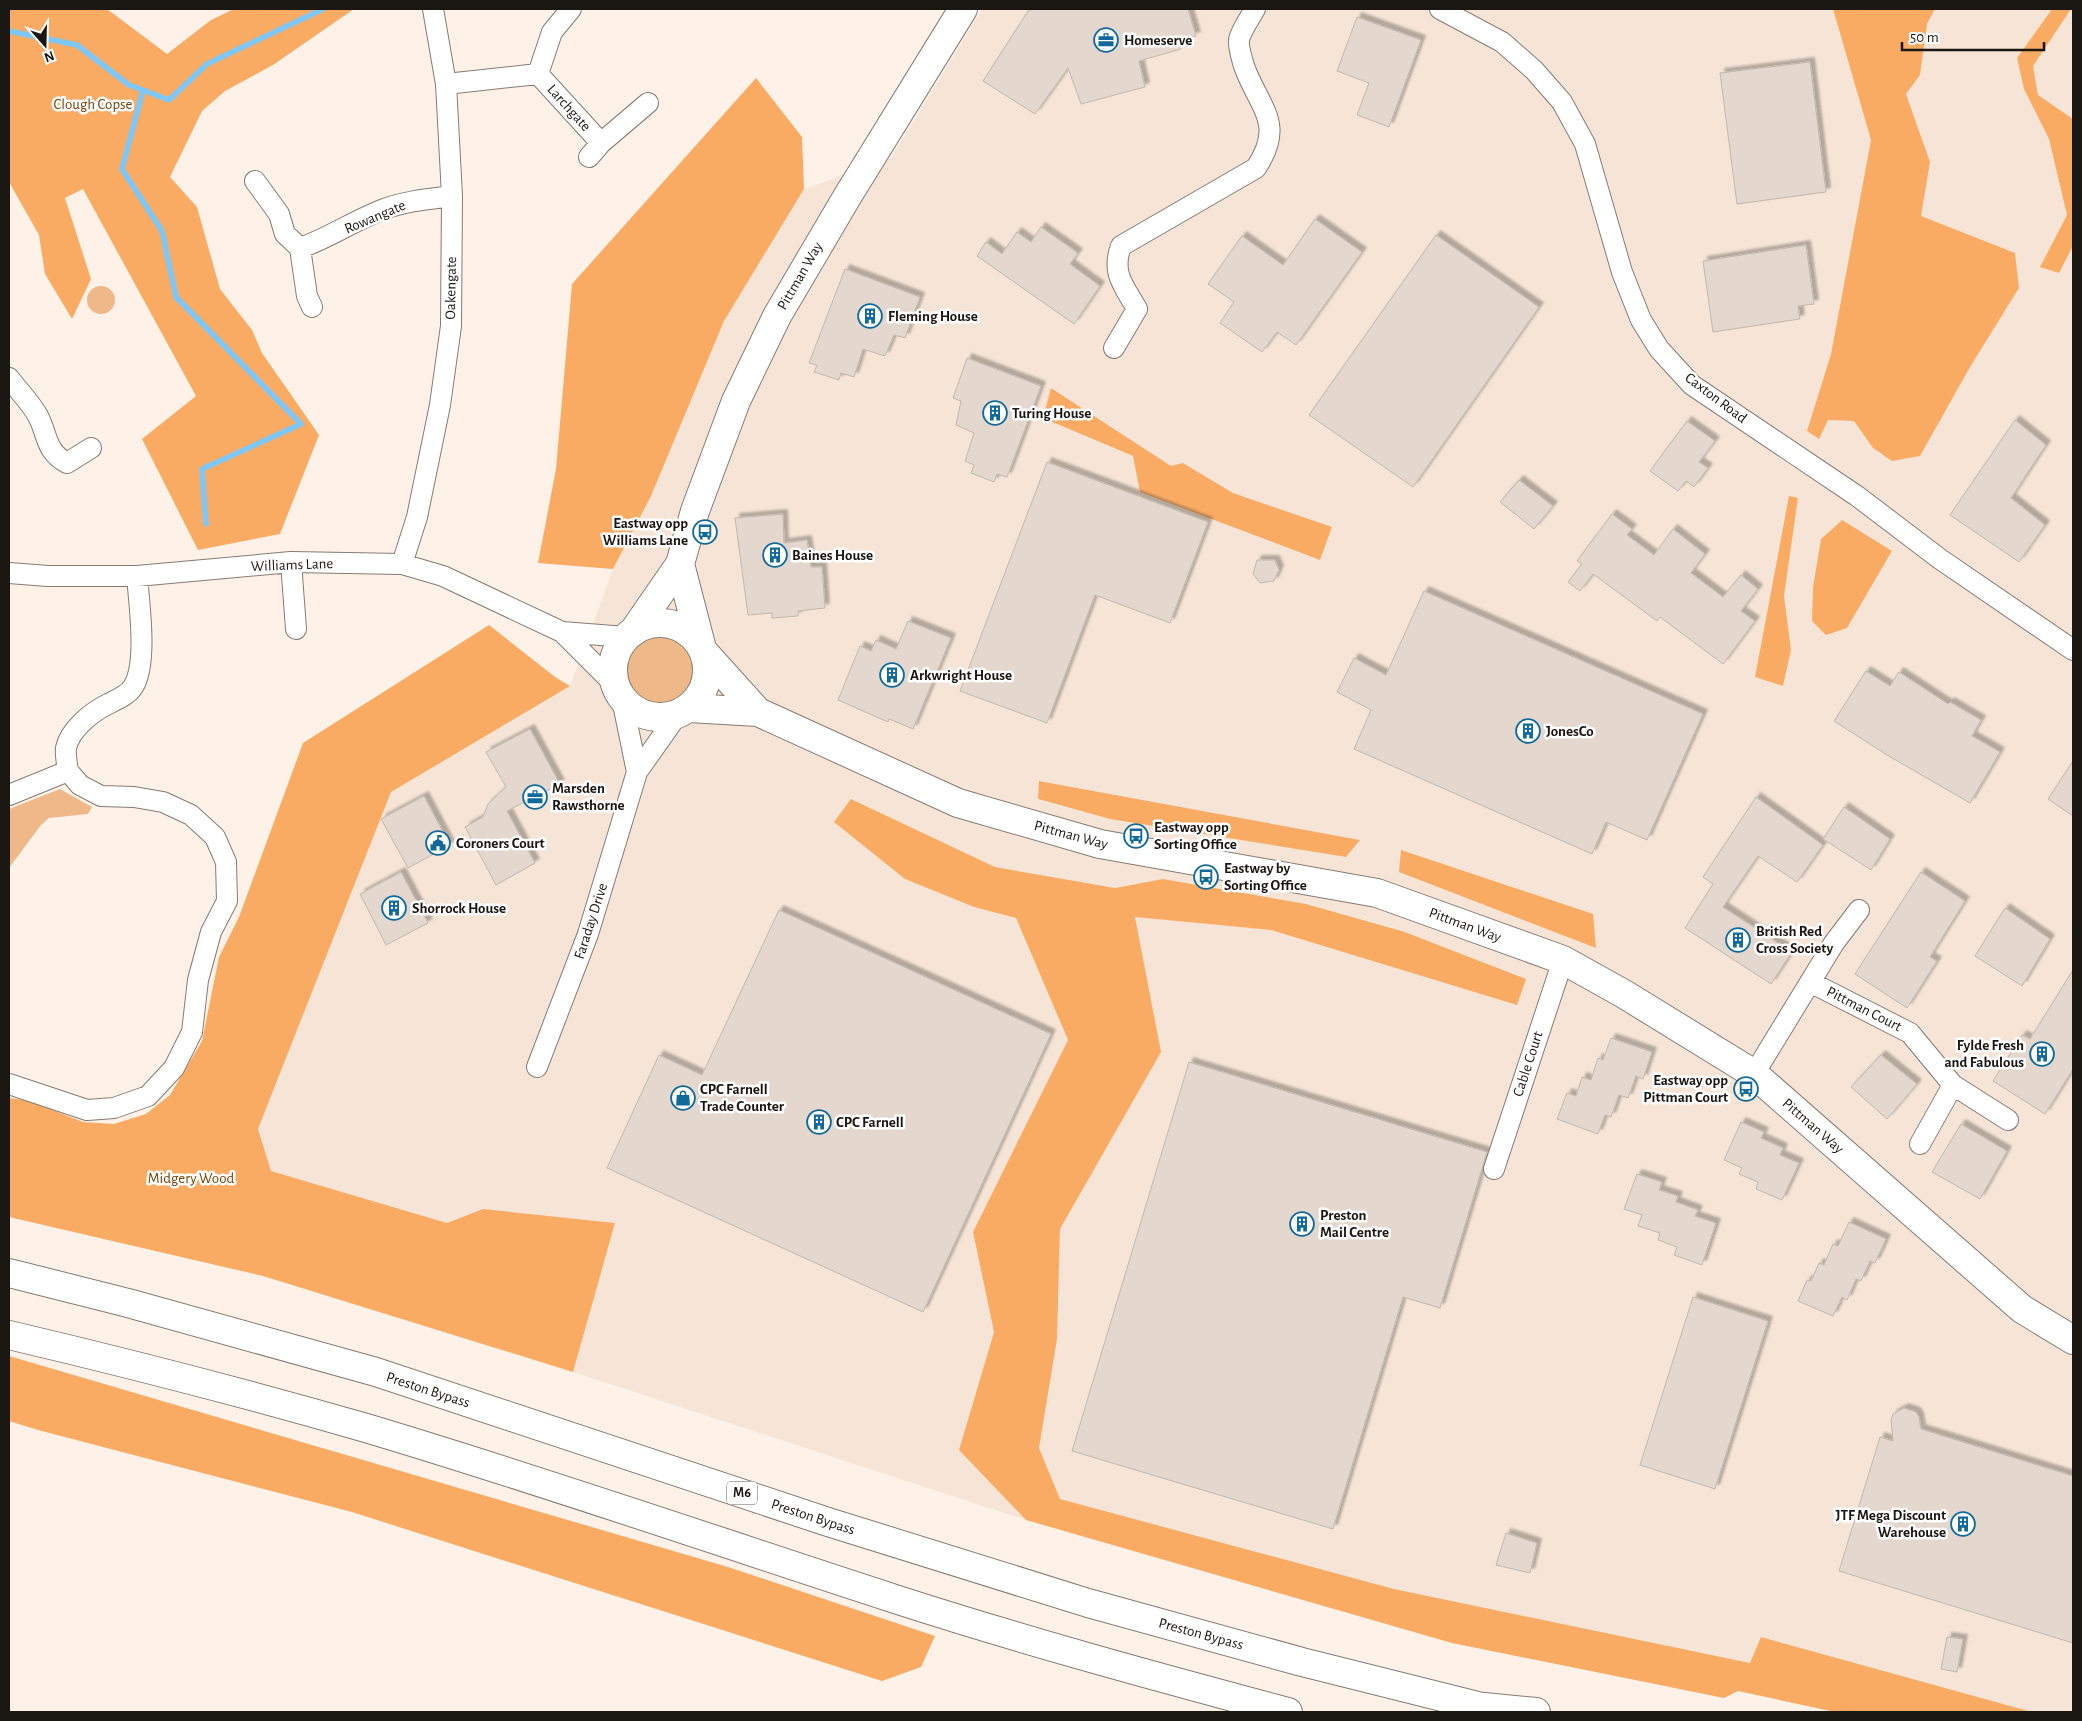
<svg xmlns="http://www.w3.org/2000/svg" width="2082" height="1721" viewBox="0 0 2082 1721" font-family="'Alegreya Sans',sans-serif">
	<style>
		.built { fill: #f6e5d6; fill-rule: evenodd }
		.green { fill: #efb889 }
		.forest { fill: #faab63 }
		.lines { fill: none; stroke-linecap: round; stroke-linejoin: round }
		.stream { stroke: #7dc7f9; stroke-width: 5.5 }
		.building { fill: #e3d7ce; stroke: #c2b7ad; filter: url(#shadow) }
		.street-casing { stroke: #867b72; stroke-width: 22 }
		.secondary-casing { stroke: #867b72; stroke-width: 30 }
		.highway-casing { stroke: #867b72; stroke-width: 30 }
		.street { stroke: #fff; stroke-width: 20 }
		.secondary { stroke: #fff; stroke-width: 28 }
		.highway { stroke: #fff; stroke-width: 28 }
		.labels { text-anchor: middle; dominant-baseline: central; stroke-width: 5; stroke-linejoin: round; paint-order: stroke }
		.shield { fill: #fff; stroke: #5f5c59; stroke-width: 1 }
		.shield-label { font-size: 14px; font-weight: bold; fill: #1a1612 }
		.poi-label { font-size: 15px; font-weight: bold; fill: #1a1612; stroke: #fff; text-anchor: start }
		.park-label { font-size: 15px; fill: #744207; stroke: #fff }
		.street-label { font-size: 15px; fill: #1a1612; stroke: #fff }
	</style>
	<defs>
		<filter id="shadow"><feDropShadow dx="4.5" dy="-4.5" stdDeviation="1" flood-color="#0004"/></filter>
	</defs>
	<rect width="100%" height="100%" fill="#fef2e8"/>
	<path class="built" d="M982 9H1833L1871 140 1831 354 1807 431 1828 420 1854 421 1873 448 1970 367 2019 288 2015 253 1921 216 1930 162 1906 94 1920 75 1927 24 1935 9H2052L2017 58 2024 89 2049 139 2067 215 2040 267 2059 273 2073 246V1712H2032L1761 1637 1750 1663 1394 1589 1060 1499 1039 1448 1057 1339 1060 1229 1160 1052 1135 917 1271 930 1517 1005 1402 930 1306 904 1163 879 1115 888 995 867 852 799 835 821 905 879 974 907 1016 918 1068 1040 973 1232 994 1332 959 1450 1026 1520 573 1372 615 1223 483 1209 447 1223 271 1171 258 1129 391 792 570 686 613 569 651 496 724 321 804 189 891 158ZM1054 390 1171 466 1183 463 1233 493 1332 527 1320 560 1133 456 1050 421ZM1790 496 1798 499 1784 596 1791 650 1783 686 1755 677ZM1841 520 1892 552 1847 628 1812 622 1813 586 1821 539ZM1040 781 1359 840 1346 857 1110 819 1038 800Z
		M2071 9H2073V119L2038 95 2033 66Z"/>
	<path class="green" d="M87 300a14 14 0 1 1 28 0a14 14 0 1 1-28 0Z
		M626 671a34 34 0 1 1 68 0a34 34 0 1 1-68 0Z
		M60 789 92 807 88 814 49 818 41 825 9 868V809Z"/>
	<path class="forest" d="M9 9H107L167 54 211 20 234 9H354L273 65 225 91 202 111 170 177 197 207 220 289 252 330 262 353 319 435 280 534 198 550 142 439 196 396 83 189 65 198 91 279 72 319 45 274 39 235 9 182Z
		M1833 9H1935L1927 24 1920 75 1906 94 1930 162 1921 216 2015 253 2019 288 1970 367 1920 456 1892 461 1873 448 1854 421 1828 420 1819 439 1807 431 1831 354 1871 140Z
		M2052 9H2071L2033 66 2038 95 2073 119V246L2059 273 2040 267 2067 215 2049 139 2024 89 2017 58Z
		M756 78 802 137 804 189 724 321 651 496 613 569 538 563 556 469 572 284Z
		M1051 388 1171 466 1183 463 1233 493 1332 527 1320 560 1140 492 1133 456 1043 418Z
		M1789 496 1798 498 1784 596 1791 650 1783 686 1755 677Z
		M1842 520 1892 551 1847 628 1826 635 1812 621 1813 587 1821 539Z
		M489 625 555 677 570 686 391 792 258 1129 271 1171 447 1223 483 1209 615 1223 573 1372 263 1276 9 1217V1098L30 1101 83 1122 114 1124 146 1114 170 1095 202 1041 219 957 239 917 303 743Z
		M1039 781 1360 840 1346 857 1110 819 1038 799Z
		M851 799 995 867 1115 888 1163 879 1306 904 1402 931 1526 979 1517 1005 1271 930 1135 917 1161 1052 1060 1229 1057 1339 1039 1448 1060 1499 1394 1589 1750 1663 1761 1637 2032 1712H1835L1738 1691 1724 1698 1452 1643 1026 1520 959 1450 994 1332 973 1232 1068 1040 1016 918 974 907 905 879 834 822Z
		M1401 850 1593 914 1596 948 1399 872Z
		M9 1356 728 1567 935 1636 921 1667 882 1681 352 1512 38 1430 9 1421Z"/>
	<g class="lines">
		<path class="stream" d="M9 31 77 45 129 85 143 90 122 169 162 231 176 297 301 424 202 469 206 524
			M143 90 169 100 207 64 323 9"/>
	</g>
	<path class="building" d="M1033 9H1188L1196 36 1179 40 1181 49 1139 61 1145 87 1081 104 1068 68 1035 114 983 81 1028 11Z
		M1357 17 1421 40 1389 127 1357 115 1369 83 1337 71Z
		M1810 62 1826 192 1737 204 1720 73Z
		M1315 219 1362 252 1296 345 1277 332 1262 352 1220 323 1234 302 1208 284 1242 236 1283 265Z
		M1041 227 1078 253 1070 264 1100 286 1074 324 977 256 986 242 1002 254 1017 232 1031 242Z
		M1436 235 1539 307 1413 487 1309 415Z
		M1806 245 1814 304 1798 306 1800 319 1713 332 1703 261Z
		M845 269 920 297 905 338 894 335 885 356 863 349 854 377 841 373 839 380 814 372 817 365 809 363Z
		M967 358 1041 386 1007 477 997 474 994 482 971 473 974 465 965 461 974 433 956 425 961 401 953 398Z
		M2015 420 2046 445 2011 498 2045 525 2019 562 1950 515Z
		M1687 421 1715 441 1699 462 1708 468 1694 487 1686 481 1678 491 1650 471Z
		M1047 462 1208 522 1170 623 1095 595 1047 723 960 691Z
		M1519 480 1553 506 1534 529 1500 502Z
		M783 514 784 543 807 540 811 567H822L825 608 798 611V616L772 618V613L748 615 735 518Z
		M1612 514 1632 529 1627 535 1654 555 1673 529 1705 554 1691 573 1723 597 1741 575 1758 589 1741 611 1755 621 1723 664 1660 617 1657 621 1593 574 1580 591 1568 582 1582 564 1577 561Z
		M1257 560H1275L1279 570 1274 581 1260 583 1253 574Z
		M1424 591 1703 714 1647 840 1606 822 1592 854 1354 749 1371 710 1337 692 1354 658 1386 675Z
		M908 621 951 638 913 729 889 719 888 722 838 700 860 646 871 651 876 640 896 649Z
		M1866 671 1890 686 1899 672 1948 704 1950 702 1981 720 1972 736 2000 752 1970 803 1887 755 1834 721Z
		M530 729 560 784 507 811 535 863 496 885 465 827 483 817 488 804 506 787 486 752Z
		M2073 761V816L2048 799Z
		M424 796 450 845 408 868 381 819Z
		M1756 797 1823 845 1797 882 1758 856 1723 907 1792 952 1771 984 1685 928 1713 884 1703 877Z
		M1844 807 1890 839 1871 870 1823 839Z
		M401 872 428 923 386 945 360 894Z
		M1921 872 1965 901 1930 957 1937 961 1907 1008 1855 974Z
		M2005 908 2050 939 2022 986 1975 956Z
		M779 910 1051 1034 923 1312 607 1168 659 1055 702 1075Z
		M2073 970V1069L2045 1114 1993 1081 2022 1035 2030 1039Z
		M1611 1038 1652 1052 1643 1079 1636 1076 1628 1098 1619 1095 1611 1117 1605 1115 1598 1134 1557 1119 1567 1093 1576 1096 1582 1077 1591 1080 1598 1058 1603 1060Z
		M1881 1055 1917 1084 1887 1119 1851 1087Z
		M1189 1062 1487 1152 1440 1308 1403 1297 1333 1529 1072 1451Z
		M1741 1122 1764 1132 1761 1138 1783 1148 1780 1155 1799 1163 1782 1200 1756 1189 1758 1182 1739 1174 1742 1168 1724 1160Z
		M1961 1124 2007 1151 1980 1199 1932 1172Z
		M1637 1174 1662 1182 1659 1190 1678 1196 1676 1202 1698 1210 1695 1216 1716 1223 1702 1265 1674 1255 1677 1247 1658 1240 1660 1233 1638 1226 1642 1215 1624 1209Z
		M1849 1222 1886 1239 1875 1263 1870 1261 1861 1281 1856 1279 1847 1300 1842 1297 1833 1316 1798 1301 1807 1280 1811 1281 1819 1263 1824 1265 1833 1244 1838 1246Z
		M1693 1297 1768 1321 1715 1489 1640 1465Z
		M1904 1408 1916 1412 1919 1417 1921 1429 2073 1476V1643L1839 1571 1880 1437 1893 1441 1891 1420 1893 1414Z
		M1506 1533 1537 1543 1530 1573 1496 1565Z
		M1947 1637 1963 1639 1957 1672 1941 1669Z"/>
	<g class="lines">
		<g class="street-casing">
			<path id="street" d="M1440 9 1502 42 1534 70 1562 102 1585 144 1622 272 1641 320 1659 349 1692 385 1857 496 1940 559 2073 650
				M538 74 552 32 571 9
				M446 84 538 74 601 143 648 103
				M589 157 601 143
				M255 181 279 214 285 234 300 248C329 238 355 220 384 209 406 201 429 199 452 196
				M300 248 307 296 312 307
				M1114 348 1137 309C1124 286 1111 273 1121 246L1256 168C1286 123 1259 108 1244 66 1242 59 1238 47 1239 40 1241 30 1250 18 1255 9
				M9 378C18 390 31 403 38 416 48 435 45 451 67 463L91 448
				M291 562 296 629
				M402 564 417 517 440 405 451 326 452 196 446 84 433 9
				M9 573 48 576H137L291 562 402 564 443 576 562 632 626 637
				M562 632 616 686
				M622 699 637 772
				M9 795 68 771C67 764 65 754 66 748 70 729 92 712 108 704 116 700 128 695 133 687 148 664 139 603 137 576
				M1810 982 1910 1033 1953 1085 2008 1120
				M537 1067 588 934 637 772 678 714
				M1754 1074 1834 943 1859 910
				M9 1084 87 1110 114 1108 148 1096 174 1068 192 1032 198 980 211 932 227 901 226 862 215 837 191 815 163 802 134 797 101 796 80 785 68 771
				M1920 1144 1953 1085
				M1494 1169 1563 960"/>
		</g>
		<g class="secondary-casing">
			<path id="secondary" d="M680 564 701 645
				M613 670a47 47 0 1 1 94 0a47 47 0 1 1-94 0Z
				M633 632 680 564 695 511 736 401 777 316 847 197 963 9
				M704 652 758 712
				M689 708 758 712 958 803 1100 844 1377 893 1563 960 1624 994 1754 1074 2022 1309 2073 1340"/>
		</g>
		<g class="highway-casing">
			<path id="highway" d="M9 1273 128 1303 376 1372 828 1522 1088 1603 1302 1662 1502 1712
				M9 1335C128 1363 248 1394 366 1428 544 1481 719 1542 895 1599 1025 1641 1157 1677 1288 1712
				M1484 1707 1536 1712"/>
		</g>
		<use href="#street" class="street"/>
		<use href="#secondary" class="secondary"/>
		<use href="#highway" class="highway"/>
	</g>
	<defs>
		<g id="office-ring" transform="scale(1.25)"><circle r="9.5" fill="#fff" stroke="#116a9a" stroke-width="1.5"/><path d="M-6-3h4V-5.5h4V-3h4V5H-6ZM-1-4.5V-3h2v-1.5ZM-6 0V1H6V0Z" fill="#116a9a"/></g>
		<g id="building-ring" transform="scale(1.25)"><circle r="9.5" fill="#fff" stroke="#116a9a" stroke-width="1.5"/><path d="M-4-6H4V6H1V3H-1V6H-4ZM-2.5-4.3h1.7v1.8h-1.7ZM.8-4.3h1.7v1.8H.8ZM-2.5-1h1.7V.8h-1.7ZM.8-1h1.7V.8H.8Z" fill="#116a9a"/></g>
		<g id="bus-ring" transform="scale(1.25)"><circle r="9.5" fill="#fff" stroke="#116a9a" stroke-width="1.5"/><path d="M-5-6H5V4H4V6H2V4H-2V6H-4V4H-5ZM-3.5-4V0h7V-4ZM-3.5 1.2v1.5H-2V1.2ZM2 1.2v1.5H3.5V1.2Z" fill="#116a9a"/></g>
		<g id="civic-ring" transform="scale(1.25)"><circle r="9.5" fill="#fff" stroke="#116a9a" stroke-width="1.5"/><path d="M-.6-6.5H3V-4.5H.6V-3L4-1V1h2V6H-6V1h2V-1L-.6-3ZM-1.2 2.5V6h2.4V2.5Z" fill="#116a9a"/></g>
		<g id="shop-ring" transform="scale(1.25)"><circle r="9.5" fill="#fff" stroke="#116a9a" stroke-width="1.5"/><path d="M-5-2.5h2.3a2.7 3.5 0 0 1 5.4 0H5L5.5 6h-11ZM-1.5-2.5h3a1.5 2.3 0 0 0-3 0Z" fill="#116a9a"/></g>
	</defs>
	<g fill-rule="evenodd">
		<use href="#office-ring" x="1106" y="40"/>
		<use href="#building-ring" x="870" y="316"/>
		<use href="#building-ring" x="995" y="413"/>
		<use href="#bus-ring" x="705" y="532"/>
		<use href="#building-ring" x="775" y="555"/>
		<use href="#building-ring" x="892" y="675"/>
		<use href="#building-ring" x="1528" y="731"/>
		<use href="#office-ring" x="535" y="797"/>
		<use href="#bus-ring" x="1136" y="836"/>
		<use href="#civic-ring" x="438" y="843"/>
		<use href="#bus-ring" x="1206" y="877"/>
		<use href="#building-ring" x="394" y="908"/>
		<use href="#building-ring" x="1738" y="940"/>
		<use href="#building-ring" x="2042" y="1054"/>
		<use href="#bus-ring" x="1746" y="1089"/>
		<use href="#shop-ring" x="683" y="1098"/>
		<use href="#building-ring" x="819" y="1122"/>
		<use href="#building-ring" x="1302" y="1224"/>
		<use href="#building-ring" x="1963" y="1524"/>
	</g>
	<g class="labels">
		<rect class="shield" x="727" y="1481.5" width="30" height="23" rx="4"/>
		<g class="shield-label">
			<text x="742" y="1493">M6</text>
		</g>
		<g class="poi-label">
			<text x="1124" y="40">Homeserve</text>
			<text x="888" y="316">Fleming House</text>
			<text x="1012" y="413">Turing House</text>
			<text x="688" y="523" text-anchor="end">Eastway opp<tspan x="688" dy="17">Williams Lane</tspan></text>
			<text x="792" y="555">Baines House</text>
			<text x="910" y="675">Arkwright House</text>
			<text x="1546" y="731">JonesCo</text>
			<text x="552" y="788">Marsden<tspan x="552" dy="17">Rawsthorne</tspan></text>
			<text x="1154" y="827">Eastway opp<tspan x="1154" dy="17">Sorting Office</tspan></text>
			<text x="456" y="843">Coroners Court</text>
			<text x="1224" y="868">Eastway by<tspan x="1224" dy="17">Sorting Office</tspan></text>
			<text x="412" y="908">Shorrock House</text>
			<text x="1756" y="931">British Red<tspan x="1756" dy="17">Cross Society</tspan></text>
			<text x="2024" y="1045" text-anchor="end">Fylde Fresh<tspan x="2024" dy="17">and Fabulous</tspan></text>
			<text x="1728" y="1080" text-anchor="end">Eastway opp<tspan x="1728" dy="17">Pittman Court</tspan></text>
			<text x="700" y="1089">CPC Farnell<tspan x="700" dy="17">Trade Counter</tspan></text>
			<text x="836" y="1122">CPC Farnell</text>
			<text x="1320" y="1215">Preston<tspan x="1320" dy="17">Mail Centre</tspan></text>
			<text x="1946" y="1515" text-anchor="end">JTF Mega Discount<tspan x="1946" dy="17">Warehouse</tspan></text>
		</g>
		<g class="park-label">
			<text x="93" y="104">Clough Copse</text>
			<text x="191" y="1178">Midgery Wood</text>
		</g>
		<g class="street-label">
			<text transform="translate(569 108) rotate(48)">Larchgate</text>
			<text transform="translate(375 217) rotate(-23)">Rowangate</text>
			<text transform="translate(800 276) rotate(-60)">Pittman Way</text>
			<text transform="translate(451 288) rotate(-89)">Oakengate</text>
			<text transform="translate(1716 398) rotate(37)">Caxton Road</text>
			<text transform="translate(292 565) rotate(-2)">Williams Lane</text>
			<text transform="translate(1071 835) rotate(15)">Pittman Way</text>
			<text transform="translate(591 921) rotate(-72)">Faraday Drive</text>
			<text transform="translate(1465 925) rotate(20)">Pittman Way</text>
			<text transform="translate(1864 1009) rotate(27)">Pittman Court</text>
			<text transform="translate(1528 1064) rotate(-72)">Cable Court</text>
			<text transform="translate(1813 1126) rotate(41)">Pittman Way</text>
			<text transform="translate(428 1390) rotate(18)">Preston Bypass</text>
			<text transform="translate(813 1517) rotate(18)">Preston Bypass</text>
			<text transform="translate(1201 1634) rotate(15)">Preston Bypass</text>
		</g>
	</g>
	<rect width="2082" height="1721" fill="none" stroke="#1a1612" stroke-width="20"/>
	<g transform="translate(45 45) rotate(160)" stroke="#ffffff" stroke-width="4" paint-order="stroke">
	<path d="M0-4L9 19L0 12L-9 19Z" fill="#1a1612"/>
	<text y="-8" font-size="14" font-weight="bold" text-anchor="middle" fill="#1a1612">N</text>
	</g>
	<path d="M1902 42v8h142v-8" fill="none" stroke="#1a1612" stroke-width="2.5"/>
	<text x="1910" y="42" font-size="15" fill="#1a1612" stroke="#ffffff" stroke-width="4" paint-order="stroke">50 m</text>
</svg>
